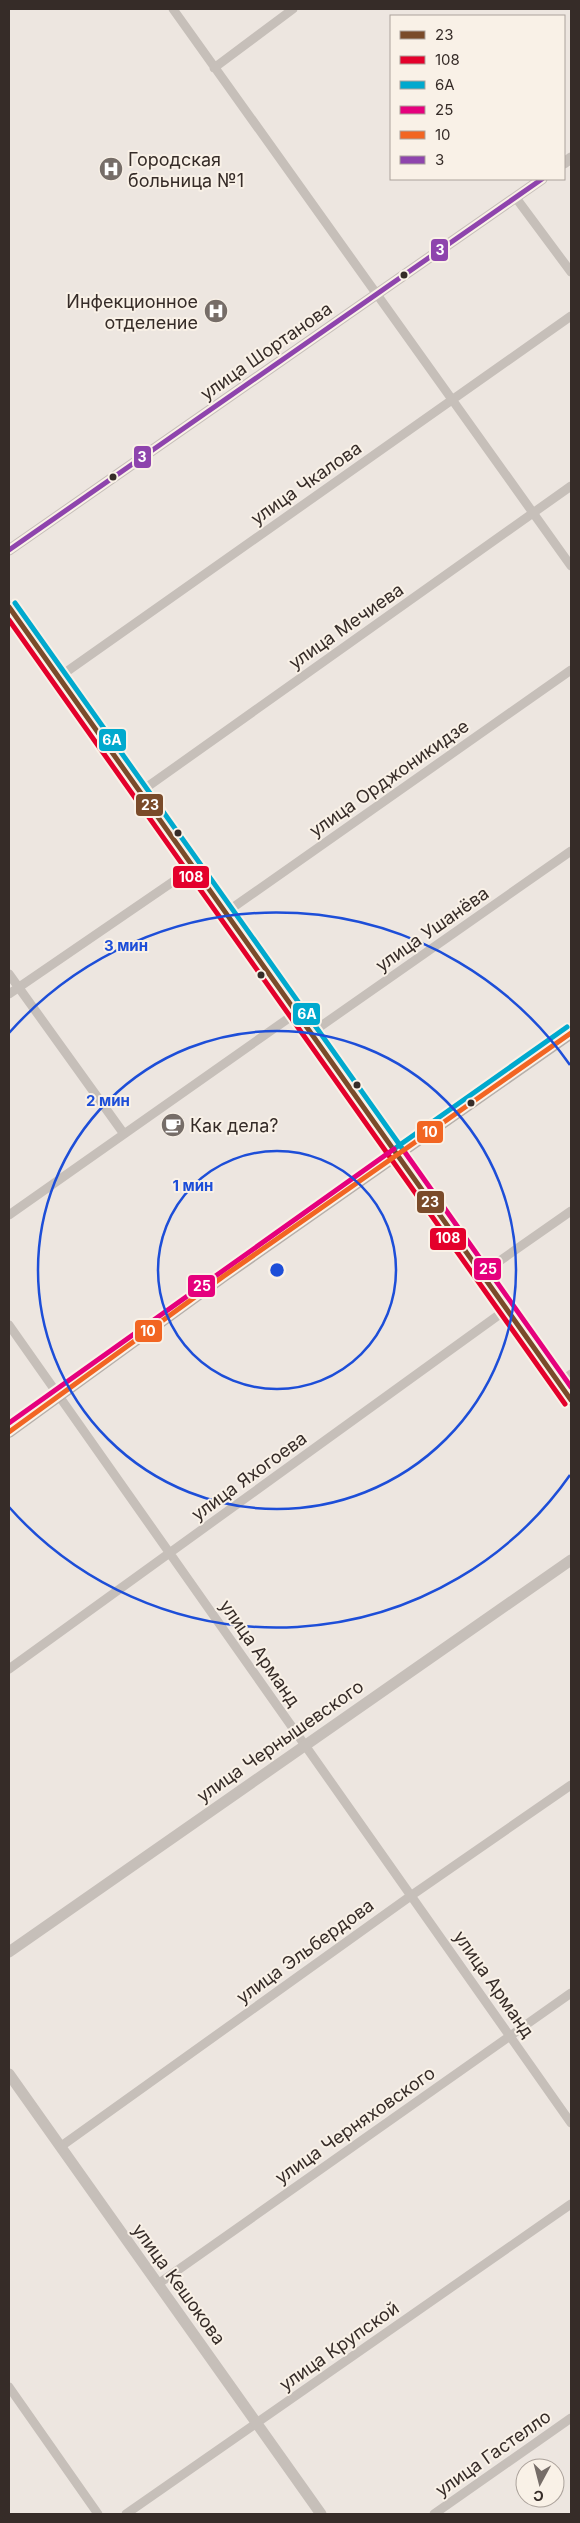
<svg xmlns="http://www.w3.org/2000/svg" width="580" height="2523" viewBox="0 0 580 2523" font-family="Inter,sans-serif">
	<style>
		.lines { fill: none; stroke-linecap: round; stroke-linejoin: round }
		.minor { stroke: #c6bfb9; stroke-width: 9 }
		.tertiary { stroke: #c6bfb9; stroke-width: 11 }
		.secondary { stroke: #b6afaa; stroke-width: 12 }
		.bus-1-casing { stroke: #f9f1e7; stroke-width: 9 }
		.bus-2-casing { stroke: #f9f1e7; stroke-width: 9 }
		.bus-3-casing { stroke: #f9f1e7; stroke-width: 9 }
		.bus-4-casing { stroke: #f9f1e7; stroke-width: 9 }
		.bus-5-casing { stroke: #f9f1e7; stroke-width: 9 }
		.bus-6-casing { stroke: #f9f1e7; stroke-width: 9 }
		.bus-1 { stroke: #7a4b2a; stroke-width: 5 }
		.bus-2 { stroke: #e4002b; stroke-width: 5 }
		.bus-3 { stroke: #00a9ce; stroke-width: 5 }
		.bus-4 { stroke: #e5007d; stroke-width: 5 }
		.bus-5 { stroke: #f26522; stroke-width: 5 }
		.bus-6 { stroke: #8e44ad; stroke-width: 5 }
		.ring { fill: none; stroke: #1d4ed8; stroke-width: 2.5 }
		.bus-dot { fill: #362c28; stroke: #f9f1e7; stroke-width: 2 }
		.labels { text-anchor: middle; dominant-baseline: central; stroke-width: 4; stroke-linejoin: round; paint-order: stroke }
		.poi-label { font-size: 18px; fill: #362c28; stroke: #f9f1e7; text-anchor: start }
		.street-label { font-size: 18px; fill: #362c28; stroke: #f9f1e7 }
		.centre { fill: #1d4ed8; stroke: #f9f1e7; stroke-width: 2.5 }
		.ring-label { font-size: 15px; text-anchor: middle; font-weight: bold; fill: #1d4ed8; stroke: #f9f1e7; stroke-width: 4; stroke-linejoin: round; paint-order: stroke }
		.line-badge { stroke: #f9f1e7; stroke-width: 2 }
		.badge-label { font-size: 14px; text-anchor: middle; font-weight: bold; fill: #fff }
	</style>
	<rect width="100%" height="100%" fill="#ede6e0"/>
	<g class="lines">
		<path class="minor" d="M173 9 571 566
			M214 68 293 9
			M516 198 571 272
			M59 677 571 316
			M140 792 571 486
			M225 913 571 670
			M9 974 124 1134
			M9 994 193 868
			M311 1033 571 851
			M9 1215 296 1013
			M481 1274 571 1211
			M9 1325 571 2123
			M559 1383 571 1374
			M9 1669 507 1309
			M60 2147 412 1895 571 1785
			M158 2284 571 1993
			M9 2387 98 2514
			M126 2514 571 2204
			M434 2514 571 2418"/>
		<path class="tertiary" d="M564 163 571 158
			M9 550 542 179
			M9 607 571 1400
			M9 1952 571 1560
			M9 2074 321 2514"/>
		<path class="secondary" d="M9 1432 224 1276 571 1033"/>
		<g class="bus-1-casing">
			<path id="bus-1" d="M9 607 571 1400"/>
		</g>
		<g class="bus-2-casing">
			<path id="bus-2" d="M9 620 565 1404"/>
		</g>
		<g class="bus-3-casing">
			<path id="bus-3" d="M15 603 404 1151
				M394 1149 567 1027"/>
		</g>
		<g class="bus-4-casing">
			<path id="bus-4" d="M404 1151 571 1387
				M9 1423 394 1149"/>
		</g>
		<g class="bus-5-casing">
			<path id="bus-5" d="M9 1432 224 1276 571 1033"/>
		</g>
		<g class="bus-6-casing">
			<path id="bus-6" d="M9 550 542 179"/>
		</g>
		<use href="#bus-1" class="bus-1"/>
		<use href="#bus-2" class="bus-2"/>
		<use href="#bus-3" class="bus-3"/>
		<use href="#bus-4" class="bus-4"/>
		<use href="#bus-5" class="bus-5"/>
		<use href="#bus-6" class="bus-6"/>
	</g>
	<g class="ring">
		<circle cx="277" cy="1270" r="119"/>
		<circle cx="277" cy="1270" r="239"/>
		<path d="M570 1475A358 358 0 0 1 9 1507M9 1033A358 358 0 0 1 570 1065"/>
	</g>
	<defs>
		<g id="hospital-disc" transform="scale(1.25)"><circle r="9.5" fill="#766d68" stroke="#f9f1e7"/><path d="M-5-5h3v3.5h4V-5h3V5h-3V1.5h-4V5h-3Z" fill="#fff"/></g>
		<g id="cafe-disc" transform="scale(1.25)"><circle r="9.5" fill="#766d68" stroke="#f9f1e7"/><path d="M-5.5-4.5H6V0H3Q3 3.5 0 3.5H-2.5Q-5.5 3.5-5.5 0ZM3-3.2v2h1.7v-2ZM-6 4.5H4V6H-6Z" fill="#fff"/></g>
	</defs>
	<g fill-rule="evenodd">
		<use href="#hospital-disc" x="111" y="169"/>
		<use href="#hospital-disc" x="216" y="311"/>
		<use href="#cafe-disc" x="173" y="1125"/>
	</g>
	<g class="bus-dot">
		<circle cx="404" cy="275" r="4.5"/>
		<circle cx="113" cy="477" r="4.5"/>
		<circle cx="178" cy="833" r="4.5"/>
		<circle cx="261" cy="975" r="4.5"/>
		<circle cx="357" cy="1085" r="4.5"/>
		<circle cx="471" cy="1103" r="4.5"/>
	</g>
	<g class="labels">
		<g class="poi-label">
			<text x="128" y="159">Городская<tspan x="128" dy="21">больница №1</tspan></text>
			<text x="198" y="301" text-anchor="end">Инфекционное<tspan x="198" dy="21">отделение</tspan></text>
			<text x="190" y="1125">Как дела?</text>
		</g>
		<g class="street-label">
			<text transform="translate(266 351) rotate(-35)">улица Шортанова</text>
			<text transform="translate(306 483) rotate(-35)">улица Чкалова</text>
			<text transform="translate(346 626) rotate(-35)">улица Мечиева</text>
			<text transform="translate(389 778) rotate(-35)">улица Орджоникидзе</text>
			<text transform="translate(432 929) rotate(-35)">улица Ушанёва</text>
			<text transform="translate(249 1476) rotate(-36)">улица Яхогоева</text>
			<text transform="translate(260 1653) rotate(55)">улица Арманд</text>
			<text transform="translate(280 1741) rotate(-35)">улица Чернышевского</text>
			<text transform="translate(305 1951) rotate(-36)">улица Эльбердова</text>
			<text transform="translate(494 1984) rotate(55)">улица Арманд</text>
			<text transform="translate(355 2125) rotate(-35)">улица Черняховского</text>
			<text transform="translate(179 2284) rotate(54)">улица Кешокова</text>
			<text transform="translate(339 2346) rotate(-35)">улица Крупской</text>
			<text transform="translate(493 2453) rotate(-35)">улица Гастелло</text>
		</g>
	</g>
	<circle cx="277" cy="1270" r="8" class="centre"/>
	<g class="ring-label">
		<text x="126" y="951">3 мин</text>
		<text x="108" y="1106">2 мин</text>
		<text x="193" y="1191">1 мин</text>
	</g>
	<g class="line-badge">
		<rect x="430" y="238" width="19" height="24" rx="5" fill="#8e44ad"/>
		<rect x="133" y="445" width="19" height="24" rx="5" fill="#8e44ad"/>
		<rect x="98" y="728" width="29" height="24" rx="5" fill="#00a9ce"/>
		<rect x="135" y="793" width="29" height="24" rx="5" fill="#7a4b2a"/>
		<rect x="172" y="865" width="38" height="24" rx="5" fill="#e4002b"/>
		<rect x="292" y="1002" width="29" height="24" rx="5" fill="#00a9ce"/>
		<rect x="416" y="1120" width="28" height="24" rx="5" fill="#f26522"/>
		<rect x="416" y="1190" width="29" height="24" rx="5" fill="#7a4b2a"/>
		<rect x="429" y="1227" width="38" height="24" rx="5" fill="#e4002b"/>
		<rect x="473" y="1257" width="29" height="24" rx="5" fill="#e5007d"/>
		<rect x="187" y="1274" width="29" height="24" rx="5" fill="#e5007d"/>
		<rect x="134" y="1319" width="29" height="24" rx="5" fill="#f26522"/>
	</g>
	<g class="badge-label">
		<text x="440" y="255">3</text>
		<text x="142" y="462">3</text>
		<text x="112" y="745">6А</text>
		<text x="150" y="810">23</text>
		<text x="191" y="882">108</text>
		<text x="307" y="1019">6А</text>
		<text x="430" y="1137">10</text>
		<text x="430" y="1207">23</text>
		<text x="448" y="1243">108</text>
		<text x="488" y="1274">25</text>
		<text x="202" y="1291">25</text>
		<text x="148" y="1336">10</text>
	</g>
	<rect width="580" height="2523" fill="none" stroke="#362c28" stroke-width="20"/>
	<rect x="390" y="15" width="175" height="165" fill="#f9f1e7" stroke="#aba29b"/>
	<rect x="400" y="31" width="25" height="8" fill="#7a4b2a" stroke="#aba29b"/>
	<text x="435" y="40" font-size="15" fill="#362c28">23</text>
	<rect x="400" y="56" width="25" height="8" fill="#e4002b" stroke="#aba29b"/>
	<text x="435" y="65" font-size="15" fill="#362c28">108</text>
	<rect x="400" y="81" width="25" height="8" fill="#00a9ce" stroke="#aba29b"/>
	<text x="435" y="90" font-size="15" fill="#362c28">6А</text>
	<rect x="400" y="106" width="25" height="8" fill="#e5007d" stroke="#aba29b"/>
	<text x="435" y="115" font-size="15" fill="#362c28">25</text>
	<rect x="400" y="131" width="25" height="8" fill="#f26522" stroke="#aba29b"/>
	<text x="435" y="140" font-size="15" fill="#362c28">10</text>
	<rect x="400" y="156" width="25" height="8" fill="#8e44ad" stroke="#aba29b"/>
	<text x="435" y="165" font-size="15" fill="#362c28">3</text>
	<g transform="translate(540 2483) rotate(187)"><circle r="24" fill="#f9f1e7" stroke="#aba29b"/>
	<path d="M0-4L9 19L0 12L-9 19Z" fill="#766d68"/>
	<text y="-8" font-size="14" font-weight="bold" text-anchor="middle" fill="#362c28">С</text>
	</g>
</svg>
